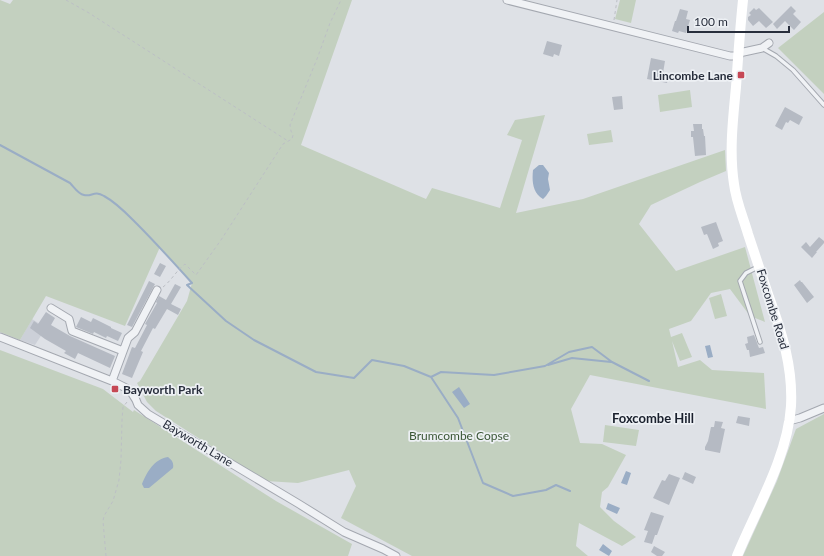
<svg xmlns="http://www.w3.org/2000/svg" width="824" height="556" viewBox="0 0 824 556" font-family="Lato,sans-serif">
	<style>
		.built { fill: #ccd0d8 }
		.green { fill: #c3d0bf }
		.water { fill: #9aadc5 }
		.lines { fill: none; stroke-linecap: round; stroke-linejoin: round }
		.stream { stroke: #9aadc5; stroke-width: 2 }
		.building { fill: #b5bac3 }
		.lane-casing { stroke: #a4a8b0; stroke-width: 5.5 }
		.street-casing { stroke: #a4a8b0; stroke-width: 9 }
		.path { stroke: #bcbfc5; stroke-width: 1; stroke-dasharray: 3 3; stroke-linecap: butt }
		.lane { stroke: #f0f2f5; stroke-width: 3.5 }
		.street { stroke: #f0f2f5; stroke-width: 7 }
		.secondary { stroke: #fff; stroke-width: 10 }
		.poi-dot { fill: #c64855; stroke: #edf0f4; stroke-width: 1.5 }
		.labels { text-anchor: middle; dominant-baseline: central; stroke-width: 3.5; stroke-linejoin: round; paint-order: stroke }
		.poi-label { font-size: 12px; font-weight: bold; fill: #282e3c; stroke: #edf0f4; text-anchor: end }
		.street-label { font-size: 12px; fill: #282e3c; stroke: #edf0f4 }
		.park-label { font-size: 12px; fill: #3b5736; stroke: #edf0f4 }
		.neighbourhood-label { font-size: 13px; font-weight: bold; fill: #1a202d; stroke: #edf0f4 }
	</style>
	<rect width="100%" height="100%" fill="#dee1e6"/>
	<path class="built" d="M32 319 46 328 35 345 20 340Z"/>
	<path class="green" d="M0 0 10 4 13 0H352L301 145 426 199 432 188 500 208 522 140 507 135 515 120 545 115 516 213 583 199 725 150 726 171 700 182 651 205 639 224 676 271 745 247 765 322 750 316 730 289 711 293 691 321 669 329 671 337 682 333 692 357 680 361 672 341 678 367 700 360 712 370 764 373 766 409 590 375 571 409 580 443 602 444 626 455 608 487 602 492 600 507 614 521 636 537 622 546 579 523 576 546 588 556H412L341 518 356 486 349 470 298 483 266 481 156 411 147 402 137 383 140 381 187 301 192 283 160 247 125 326 46 296 20 340 0 332Z
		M620 0H636L631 23 615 19Z
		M824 12V94L778 48Z
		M690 90 692 107 660 112 658 95Z
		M611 130 613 142 589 145 587 134Z
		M721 294 727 316 715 319 709 298Z
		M0 350 103 389 133 412 134 410 276 501 352 544 348 556H0Z
		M824 414V556H743L777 481 796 429Z
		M605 425 639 430 636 446 603 442Z"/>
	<path class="water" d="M539 165H543L549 173 548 179 550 190 546 196 543 199C532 193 532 180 533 170Z
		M710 345 713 357 708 358 705 346Z
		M459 387 470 404 464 408 452 392Z
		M168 457C172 460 174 463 173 468L149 488H144L142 484C147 472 154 459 168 457Z
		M626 471 631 473 627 485 621 483Z
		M608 503 620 508 617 514 606 509Z
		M603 544 612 551 609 556 599 550Z"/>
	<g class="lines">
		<path class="stream" d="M0 145 70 183C74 187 78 194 84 195 92 197 94 190 104 196 117 203 127 214 137 224 156 243 174 263 192 283L187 285 226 321 254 340 316 372 354 378 372 360 404 366 431 377 458 418 483 483 513 496 546 490 556 485 570 491
			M548 365 572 358 611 362
			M431 377 441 372 494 375 545 366 569 352 592 347 612 362 649 381"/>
	</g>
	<path class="building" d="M791 6 796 11 793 14 801 22 794 30 785 21 777 29 773 24Z
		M754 8 756 10 759 8 773 22 766 28 759 21 753 26 748 20V17L751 15 749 13Z
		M680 9 688 11 686 19 690 20 686 33 679 31 678 33 672 31 675 21H676Z
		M547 41 562 45 559 56 554 54 553 57 543 54Z
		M651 58 665 61 663 73 669 74 667 83 647 79Z
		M622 96 623 109 614 110 612 97Z
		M785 107 803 117 799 125 790 120 788 123 786 122 782 130 775 126Z
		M693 124H702V129H703L704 136H705L706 155 695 156 693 137H691V131H694Z
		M716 222 723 241 718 243 719 246 713 249 707 234 704 235 701 227Z
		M819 237 824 241V243L816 252H817L812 258 801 247 806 242 810 247Z
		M160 263 166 266 160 277 154 274Z
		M800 280 801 282H802L814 297 807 303 794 285Z
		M149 281 155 284 132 327 127 325Z
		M175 284 181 287 171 304 181 309 178 315 167 309 155 329 153 328 141 351 143 352 132 378 122 374 132 347 135 348 147 325 145 324 157 303 156 302 159 296 166 300Z
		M46 312 55 318 51 325 70 336 115 356 110 368 78 353 75 359 64 353 66 351 45 339 30 328 34 321 38 324Z
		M81 317 91 322 93 318 111 327V328L122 333 118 341 107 336 106 338 94 332 93 334 76 327Z
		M754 335 759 348 763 347 765 353 750 357 749 350H747L745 344 748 343 747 337Z
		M738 416 750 418 749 426 736 423Z
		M715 421 723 422 721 428 725 429 720 453 705 450V447L708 441 711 427H714Z
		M685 472 696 477 693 484 682 479Z
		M669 474 680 478 669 505 653 498 662 480 665 481Z
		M651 512 664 516 657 535H655L652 544 644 542 648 531 644 530Z
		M654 546 665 552 662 556H657L651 552Z"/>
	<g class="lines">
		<g class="lane-casing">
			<path id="lane" d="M762 48 776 56 793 70 824 105
				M758 267 746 273 740 281 760 342"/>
		</g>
		<g class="street-casing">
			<path id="street" d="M507 0 730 56H739
				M739 53 762 48 769 43
				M51 308 69 319 72 331 123 351
				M0 337 112 381 126 388 131 392 136 400 138 405 148 414 299 504 344 532 383 549 396 556
				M112 381 128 338 135 332 157 290
				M789 421 800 418 824 408"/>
		</g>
		<path class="path" d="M66 0 89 13 288 141
			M614 20 617 0
			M163 287C171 281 176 271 185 264L196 275 221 240 283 144 292 139 293 135 291 131 290 125 294 115 317 59 330 23 341 0
			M106 556 103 521 104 516 113 501 119 480 121 460 122 420 123 407 127 402"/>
		<use href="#lane" class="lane"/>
		<use href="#street" class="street"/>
		<path class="secondary" d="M737 556C756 510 788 456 791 406 793 367 782 333 769 297 762 276 755 255 748 234 743 217 736 201 734 184 729 152 733 119 736 87 738 58 740 29 743 0"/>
	</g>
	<g class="poi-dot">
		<rect x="737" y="71" width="8" height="8" rx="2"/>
		<rect x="111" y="385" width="8" height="8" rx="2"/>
	</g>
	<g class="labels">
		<g class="poi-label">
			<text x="733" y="75">Lincombe Lane</text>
			<text x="123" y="389" text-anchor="start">Bayworth Park</text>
		</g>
		<g class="street-label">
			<text transform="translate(773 309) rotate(73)">Foxcombe Road</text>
			<text transform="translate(198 443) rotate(31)">Bayworth Lane</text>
		</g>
		<g class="park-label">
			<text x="459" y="435">Brumcombe Copse</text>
		</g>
		<g class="neighbourhood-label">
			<text x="653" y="418">Foxcombe Hill</text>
		</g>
	</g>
	<path d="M688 26v6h101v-6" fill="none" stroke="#282e3c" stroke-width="2"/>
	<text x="694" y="26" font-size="12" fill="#282e3c" stroke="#edf0f4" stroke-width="3" paint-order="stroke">100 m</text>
</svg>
